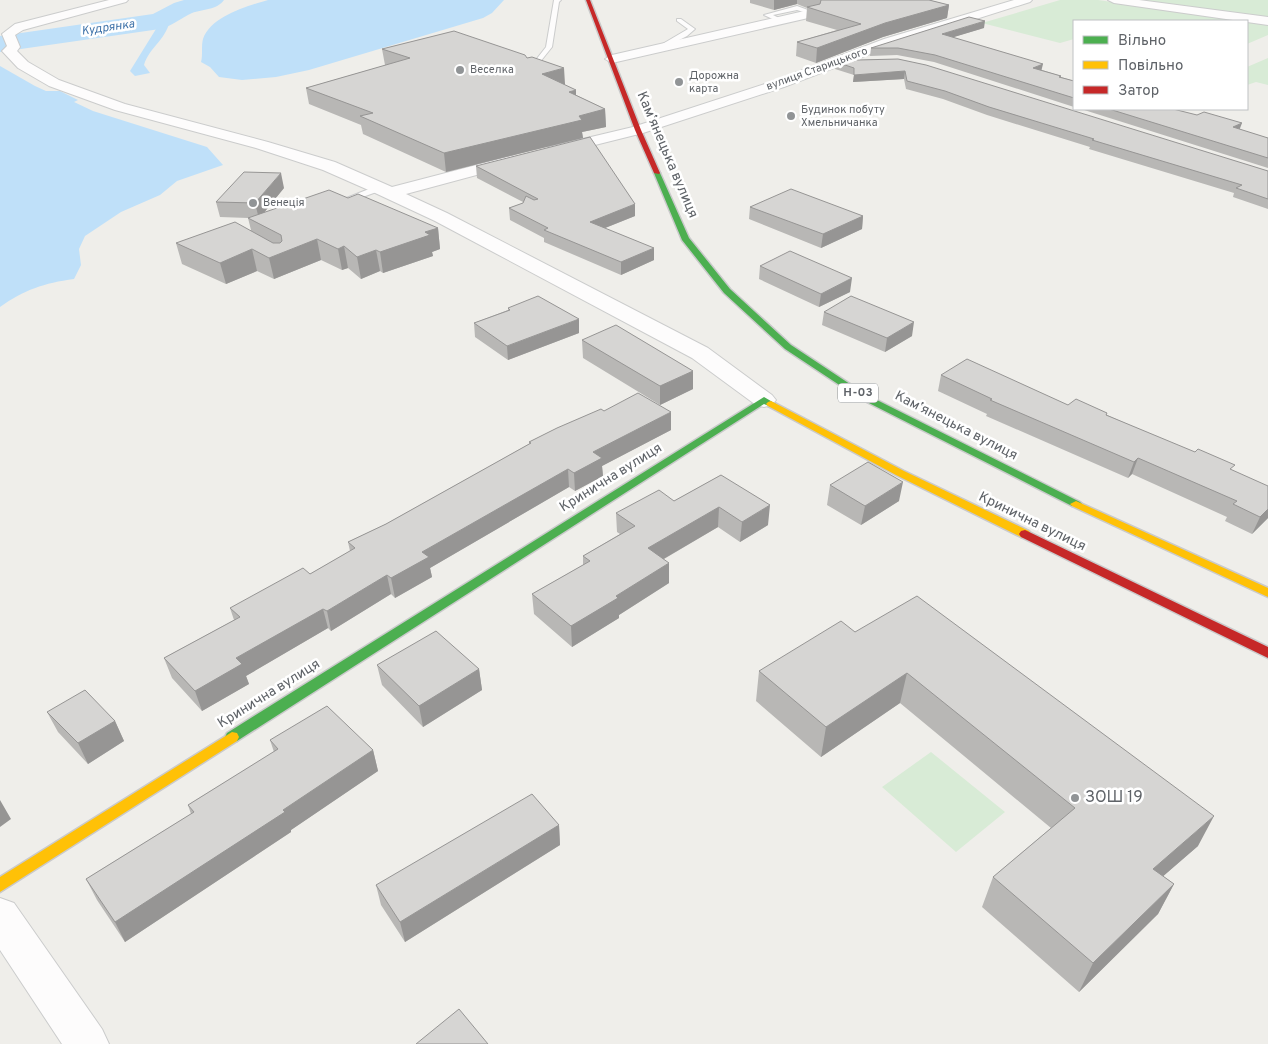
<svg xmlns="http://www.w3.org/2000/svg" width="1268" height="1044" viewBox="0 0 1268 1044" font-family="Overpass,sans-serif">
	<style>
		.green { fill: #d8ebd6 }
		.water { fill: #bfe0f9 }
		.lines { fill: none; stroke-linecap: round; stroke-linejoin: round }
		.river { fill: #bfe0f9; fill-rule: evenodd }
		.lane-casing { stroke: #cbcccc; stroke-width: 2 }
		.street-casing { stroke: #cbcccc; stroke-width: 2 }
		.fast-casing { stroke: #cacacb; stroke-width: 3 }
		.slow-casing { stroke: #cacacb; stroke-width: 3 }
		.jam-casing { stroke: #cacacb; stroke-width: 3 }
		.lane { fill: #fdfcfc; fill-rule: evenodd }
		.street { fill: #fdfcfc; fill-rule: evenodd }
		.fast { fill: #4caf50; fill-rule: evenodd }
		.slow { fill: #ffc107; fill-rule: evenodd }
		.jam { fill: #c62828; fill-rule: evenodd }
		.wall { fill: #b8b7b5 }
		.shaded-wall { fill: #969594 }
		.building { fill: #d6d5d3; stroke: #969594 }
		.poi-dot { fill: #919496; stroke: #fff; stroke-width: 2 }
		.labels { text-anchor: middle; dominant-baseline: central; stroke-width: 5; stroke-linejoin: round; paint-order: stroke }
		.far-street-label { font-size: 11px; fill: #5f6368; stroke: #fff }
		.far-poi-label { font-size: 11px; fill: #5f6368; stroke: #fff; text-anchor: start }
		.far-water-label { font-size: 12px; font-style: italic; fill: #4174aa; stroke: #fff }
		.shield { fill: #fff; stroke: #8f9295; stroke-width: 1 }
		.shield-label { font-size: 12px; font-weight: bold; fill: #5f6368 }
		.street-label { font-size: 14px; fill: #5f6368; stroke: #fff }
		.near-poi-label { font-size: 16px; fill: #5f6368; stroke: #fff; text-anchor: start }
	</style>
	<rect width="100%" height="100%" fill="#efeeea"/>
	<path class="green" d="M1060 0H1098L1246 21H1074V39L1060 43 982 23Z
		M1136 0H1268V19Z
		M1247 21 1268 24V35L1247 44Z
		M1268 58V85L1256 82 1247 85V67Z
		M931 752 1005 812 956 852 882 787Z"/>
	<path class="water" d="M207 0H216L186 9 170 17C169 38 149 47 144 65L150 73 135 76 130 71 156 29 151 24 28 41V39L160 19 176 9Z
		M268 0H504L492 13 483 18 309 70 276 77 242 80 219 77 210 67 201 62C203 55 201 46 203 39 211 16 248 6 268 0Z
		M0 66 35 86 46 91H60L78 100 74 102 93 111 207 147 223 165 177 181 160 195 121 212 85 236 79 249 81 265 74 279C44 283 24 290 0 307Z"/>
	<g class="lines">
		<path class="river" d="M184 0H224C217 10 203 9 192 13 181 18 172 26 160 29L0 52V36L153 14 174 3Z"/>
		<g class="lane-casing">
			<path id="lane" d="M554 0H561L559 2 552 47 532 72H528V70L546 47Z
				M797 6 816 13 813 15 797 10 773 15 781 19 779 22 764 15Z
				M677 19H681L695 29 687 36 658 51H654V49L688 29 677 21Z
				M379 185 383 188 382 190 346 203H340L339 201Z"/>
		</g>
		<g class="street-casing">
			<path id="street" d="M109 0H128L126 2 23 30 15 35 20 47 17 51 28 62 59 80 125 104 268 142 335 162 392 187 511 156 517 158 519 161 517 164 406 194 447 213 708 348 772 395 776 400 772 405 764 407 756 405 692 358 435 221 373 192 323 170 256 148 115 110 49 86 18 68 2 51 7 46 2 34 15 24Z
				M1014 0H1032L1030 2 894 45 784 87 643 133 555 155 549 153 547 150 549 147 633 127 774 81 884 39Z
				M1108 0H1139L1268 17V25L1114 3Z
				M813 9 817 10 819 13 817 16 612 63 605 59 612 55Z
				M0 898 14 903 102 1029 109 1044H62L0 950Z"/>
		</g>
		<g class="fast-casing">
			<path id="fast" d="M657 171 660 173 689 238 730 289 791 345 865 394 1080 502 1082 504 1080 506H1072L859 398 785 349 724 293 682 240 654 173Z
				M764 397 776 404 774 406 771 407 764 404 237 741 232 742 227 741 225 737 227 733Z"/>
		</g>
		<g class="slow-casing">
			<path id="slow" d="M771 401 904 471 1029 531 1031 534 1025 538 1021 537 896 475 768 406 766 404 768 402Z
				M1076 501 1268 588V597L1072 506 1070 504Z
				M232 732 237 733 239 737 237 741 0 892V877Z"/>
		</g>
		<g class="jam-casing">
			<path id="jam" d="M586 0H590L641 130 660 173 659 174 654 173 635 130Z
				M1025 530 1268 647V658L1021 537 1019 534 1021 531Z"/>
		</g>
		<use href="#lane" class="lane"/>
		<use href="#street" class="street"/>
		<use href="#fast" class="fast"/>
		<use href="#slow" class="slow"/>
		<use href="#jam" class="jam"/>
	</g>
	<path class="wall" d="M750 0H929L949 5 947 18 883 37 816 63 796 56 797 42 837 30 806 21 807 8 797 4 774 10 750 3Z
		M984 28 953 37 1042 70 1061 76V77L1074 81V107L934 62 897 55 870 56 871 48Z
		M382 49 527 58 565 84H564L576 95 605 109 606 127 582 132 583 138 446 172 363 134 361 125 309 104 306 88 386 65H385Z
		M853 59 858 60 898 59 1268 171V209L1233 197 1234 193 1089 149 1090 147 987 115 943 99 906 89 904 79 853 82 854 75 835 69 836 62Z
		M1081 109H1173L1268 138V168Z
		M476 166 635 216 605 228 654 260 621 275 544 242V238L510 220 509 208 523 203V202L477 178Z
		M284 188 264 212 348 198 438 228 440 249 432 252 433 256 383 273 380 271 361 279 348 268 342 270 321 260 274 279 257 271 226 284 182 264 176 243 251 230 248 218 220 217 216 202Z
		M750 207 863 216 862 229 821 248 749 219Z
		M760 266 850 292 819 307 759 279Z
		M508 308 579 333 508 360 475 337 474 323 508 310Z
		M824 312 912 336 885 352 822 325Z
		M582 340 693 371V389L660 405 583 358Z
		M941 375 1068 405 1107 413V415L1232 470 1268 518 1252 534 1225 521 1227 517 1132 474 1128 478 986 416 987 414 938 391Z
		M604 411 671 430 602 466 603 476 575 491 569 487 430 568 432 577 395 598 391 594 331 631 328 628 246 676 249 684 202 711 172 678 164 658 234 620 230 608 310 574 350 551 348 542 386 524 529 444V442Z
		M721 475 768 525 740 542 718 527 664 559 669 583 619 615V618L572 647 534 614 532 594 583 565V556L620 534 617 532 616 513 674 501Z
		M830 485 899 501 861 525 827 505Z
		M855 632 1198 846 1163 876 1174 884 1158 914 1079 992 982 907 993 877 1051 828 900 703 821 757 756 701 759 671Z
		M377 665 479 669 482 690 423 727 382 685Z
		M47 712 115 721 124 741 88 764 58 732Z
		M270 740 373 750 378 771 291 830V832L125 942 97 900 86 879 191 814 188 805 274 752Z
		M559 825 560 845 405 942 381 905 376 885Z"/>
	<path class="shaded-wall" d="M774 0H797V4L774 10Z
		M949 5 947 18 883 37 816 63 817 48 885 23Z
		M985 21 984 28 941 41 942 34Z
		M1043 64 1041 72 1033 68Z
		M564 68 565 84 543 91 542 74Z
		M905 71 904 79 853 82 854 75Z
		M576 90V107L569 92Z
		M605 109 606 127 582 132 583 138 446 172 444 153 579 116Z
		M1242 123 1239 131 1233 127Z
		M281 173 284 188 259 219 255 203Z
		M635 204V216L590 234V222Z
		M863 216 862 229 821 248 823 234Z
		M438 228 440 249 432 252 433 256 383 273 380 252 425 232Z
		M317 239 321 260 274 279 269 258Z
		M344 246 348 268 342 270 338 249Z
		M654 248V260L621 275V262Z
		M252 249 257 271 226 284 220 263Z
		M376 250 380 271 361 279 357 257Z
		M852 278 850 292 819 307 821 294Z
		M579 319V333L508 360 507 346Z
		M914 322 912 336 885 352 887 338Z
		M693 371V389L660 405V386Z
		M671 412V430L602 466 603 476 575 491 574 473 593 452Z
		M1138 458 1132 474 1128 478 1134 462Z
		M568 469 569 487 430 568 432 577 395 598 391 578 422 552Z
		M903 482 899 501 861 525 865 506Z
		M770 505 768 525 740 542 742 522Z
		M719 507 718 527 648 568V548Z
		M1268 509V518L1252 534 1260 517Z
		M669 563V583L619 615V618L572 647 571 626 616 596Z
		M387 575 391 594 331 631 327 611Z
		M323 609 328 628 246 676 249 684 202 711 195 691 236 658Z
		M479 669 482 690 423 727 419 706Z
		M907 673 900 703 821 757 826 727Z
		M115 721 124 741 88 764 78 743Z
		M373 750 378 771 291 830V832L125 942 115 922Z
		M0 800 11 819 0 827Z
		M1214 816 1198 846 1138 898 1153 869Z
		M559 825 560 845 405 942 400 922Z
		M1174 884 1158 914 1079 992 1093 963Z"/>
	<path class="building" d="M821 0H929L949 5 885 23 817 48 797 42 861 24 807 7 820 4Z
		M969 17 985 21 942 34 1043 64 1033 68 1061 76 1059 77 1074 81V98L935 55 898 48H871Z
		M454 31 525 55 527 58 532 57 564 68 542 74 576 90 569 92 605 109 579 116 582 120 444 153 360 116 373 113 306 88 410 58 382 49Z
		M851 56 853 59 858 60 898 59 926 65 1268 171V199L1236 188 1242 185 1092 140 1094 139 989 107 945 91 907 81 905 71 854 75V68L836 62Z
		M1109 109H1173L1197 115 1204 112 1242 123 1233 127 1268 138V158Z
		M590 137 635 204 590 222 654 248 621 262 544 230 548 228 509 208 523 203 526 196 534 200 538 199 476 166Z
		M244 172 281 173 255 203 216 202Z
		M791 189 863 216 823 234 750 207Z
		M329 190 348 198 358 194 438 228 425 232 430 235 380 252 376 250 357 257 344 246 338 249 317 239 269 258 252 249 220 263 176 243 235 222 273 243H280L282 241 281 235 248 218Z
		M790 251 852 278 821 294 760 266Z
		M538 296 579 319 507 346 474 323 510 310 508 308Z
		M851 296 914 322 887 338 824 312Z
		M616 325 693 371 660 386 582 340Z
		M967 359 1068 405 1076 399 1107 413 1106 415 1195 452 1198 449 1235 465 1230 469 1268 486V509L1260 517 1233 504 1237 501 1138 458 1134 462 990 400 992 399 941 375Z
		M638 393 671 412 593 452 602 458 574 473 568 469 422 552 429 557 391 578 387 575 327 611 323 609 236 658 242 664 195 691 164 658 240 617 230 608 303 568 310 574 355 548 348 542 386 524 531 443 529 442 557 428 601 409 604 411Z
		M868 462 903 482 865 506 830 485Z
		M721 475 770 505 742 522 719 507 648 548 669 563 616 596 618 598 571 626 532 594 590 561 583 556 635 526 616 513 659 490 674 501Z
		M917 596 1214 816 1153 869 1174 884 1093 963 993 877 1075 808 907 673 826 727 759 671 841 621 855 632Z
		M436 631 479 669 419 706 377 665Z
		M85 690 115 721 78 743 47 712Z
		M327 706 373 750 283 810 285 812 115 922 86 879 194 812 188 805 278 749 270 740Z
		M532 794 559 825 400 922 376 885Z
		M459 1009 488 1044H416Z"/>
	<g class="poi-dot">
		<circle cx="460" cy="70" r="5"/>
		<circle cx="679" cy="82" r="5"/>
		<circle cx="791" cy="116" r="5"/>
		<circle cx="253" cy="203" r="5"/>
		<circle cx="1075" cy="798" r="5"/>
	</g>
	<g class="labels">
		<g class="far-street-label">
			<text transform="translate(817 69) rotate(-20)">вулиця Старицького</text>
		</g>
		<g class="far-poi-label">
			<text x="470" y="70">Веселка</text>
			<text x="689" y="76">Дорожна<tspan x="689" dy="13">карта</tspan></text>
			<text x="801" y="110">Будинок побуту<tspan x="801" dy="13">Хмельничанка</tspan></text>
			<text x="263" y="203">Венеція</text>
		</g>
		<g class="far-water-label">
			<text transform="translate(108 28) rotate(-8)">Кудрянка</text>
		</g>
		<rect class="shield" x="838" y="383.5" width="40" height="19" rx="4"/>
		<g class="shield-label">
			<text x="858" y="393">Н-03</text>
		</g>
		<g class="street-label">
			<text transform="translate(667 155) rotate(67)">Камʼянецька вулиця</text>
			<text transform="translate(956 426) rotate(27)">Камʼянецька вулиця</text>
			<text transform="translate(611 478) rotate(-32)">Кринична вулиця</text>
			<text transform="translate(1032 522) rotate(26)">Кринична вулиця</text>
			<text transform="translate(269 694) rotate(-32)">Кринична вулиця</text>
		</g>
		<g class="near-poi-label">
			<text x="1085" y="798">ЗОШ 19</text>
		</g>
	</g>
	<rect x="1073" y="20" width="175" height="90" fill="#ffffff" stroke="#bfc1c3"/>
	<rect x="1083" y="36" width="25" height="8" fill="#4caf50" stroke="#bfc1c3"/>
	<text x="1118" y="45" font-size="15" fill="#5f6368">Вільно</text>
	<rect x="1083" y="61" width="25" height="8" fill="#ffc107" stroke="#bfc1c3"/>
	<text x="1118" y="70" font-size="15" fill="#5f6368">Повільно</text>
	<rect x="1083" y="86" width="25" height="8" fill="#c62828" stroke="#bfc1c3"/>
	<text x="1118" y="95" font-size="15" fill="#5f6368">Затор</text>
</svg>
